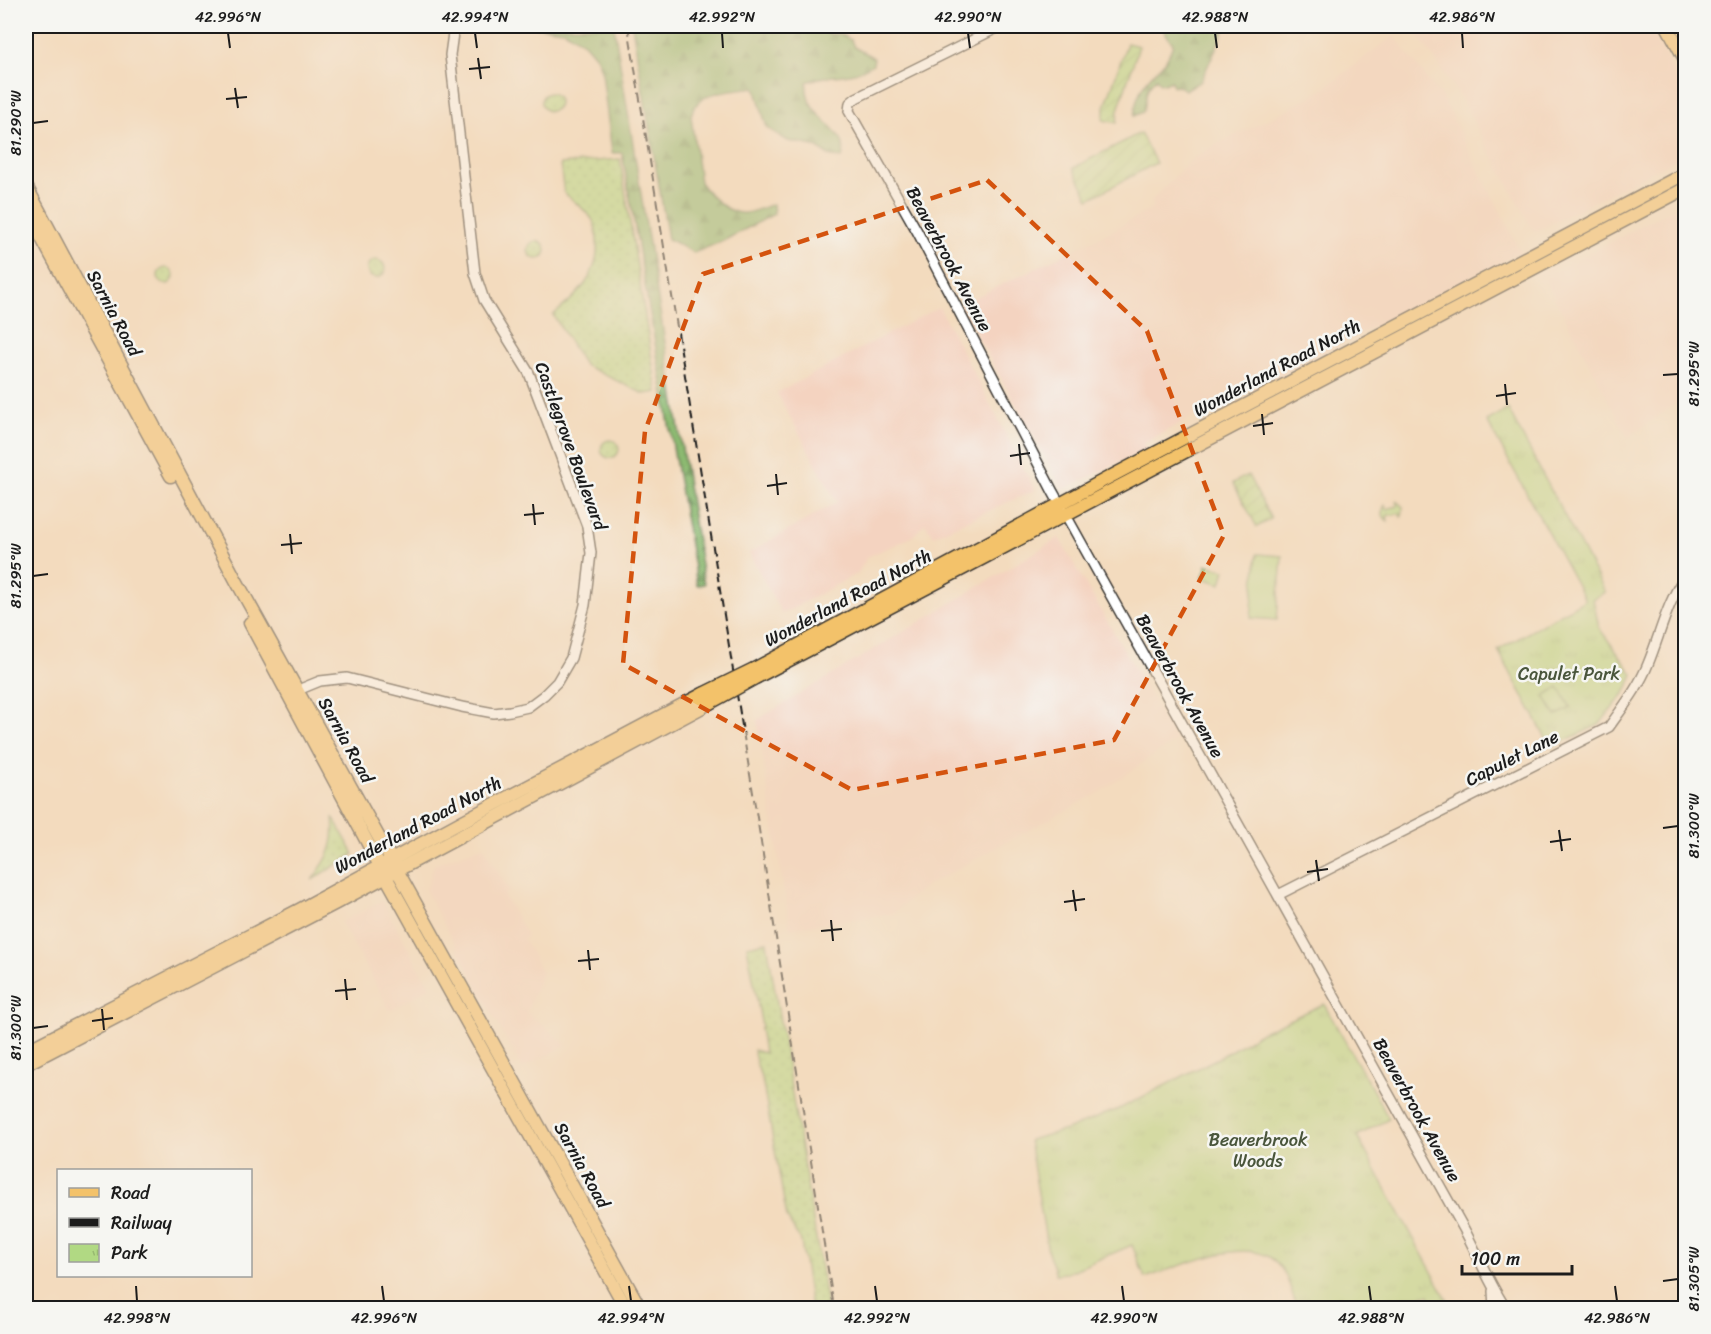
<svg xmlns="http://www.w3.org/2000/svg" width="1711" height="1334" viewBox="0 0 1711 1334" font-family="Sriracha,sans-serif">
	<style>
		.built { fill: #f4d3c0 }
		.grass { fill: url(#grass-dots); stroke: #667a50; stroke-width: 1.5 }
		.forest { fill: url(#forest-firs); stroke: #546a46; stroke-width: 1.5 }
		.park { fill: url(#park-tufts); stroke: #667a50; stroke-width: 1.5 }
		.garden { fill: url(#garden-furrows); stroke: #667a50; stroke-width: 1.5 }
		.pitch { fill: #b1d983; stroke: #667a50; stroke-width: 1.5 }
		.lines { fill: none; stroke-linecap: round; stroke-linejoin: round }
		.minor-casing { stroke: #3c3934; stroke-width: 12 }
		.major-casing { stroke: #3c3934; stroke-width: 15 }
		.minor { stroke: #fff; stroke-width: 9 }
		.major { stroke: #f3c26a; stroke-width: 12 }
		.rail { stroke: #1c1c1c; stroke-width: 2; stroke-dasharray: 9 4.5; stroke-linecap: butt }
		.major-bridge-casing { stroke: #3c3934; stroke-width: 15; stroke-linecap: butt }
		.major-bridge { stroke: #f3c26a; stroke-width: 12 }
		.marked { fill: none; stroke: #d4530e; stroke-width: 4.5; stroke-dasharray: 12 8; stroke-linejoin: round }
		.ticks { fill: none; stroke: #1c1c1c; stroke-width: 2 }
		.labels { text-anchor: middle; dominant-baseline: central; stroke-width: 5; stroke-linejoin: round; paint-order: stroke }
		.street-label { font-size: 18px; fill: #1c1c1c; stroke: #f6f6f2 }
		.park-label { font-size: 18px; fill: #49553b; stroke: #f6f6f2 }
		.neatline { fill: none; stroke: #1c1c1c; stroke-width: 2 }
		.ticks-label { font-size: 15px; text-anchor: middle; fill: #1c1c1c }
	</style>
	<defs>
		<pattern id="grass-dots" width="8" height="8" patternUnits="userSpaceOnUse" patternTransform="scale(1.5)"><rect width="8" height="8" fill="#b1d983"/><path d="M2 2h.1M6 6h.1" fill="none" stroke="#98ba71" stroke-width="1.8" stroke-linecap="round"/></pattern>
		<pattern id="forest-firs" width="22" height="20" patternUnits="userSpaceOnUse" patternTransform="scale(1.5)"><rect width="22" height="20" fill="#8cb971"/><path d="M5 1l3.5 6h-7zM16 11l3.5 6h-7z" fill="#789e61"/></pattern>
		<pattern id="park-tufts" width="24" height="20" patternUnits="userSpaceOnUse" patternTransform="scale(1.5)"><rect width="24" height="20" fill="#b1d983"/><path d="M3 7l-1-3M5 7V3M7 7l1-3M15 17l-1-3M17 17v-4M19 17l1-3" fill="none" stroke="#98ba71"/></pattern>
		<pattern id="garden-furrows" width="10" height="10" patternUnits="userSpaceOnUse" patternTransform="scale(1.5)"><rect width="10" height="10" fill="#b1d983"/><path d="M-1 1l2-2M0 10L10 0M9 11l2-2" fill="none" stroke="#98ba71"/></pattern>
	</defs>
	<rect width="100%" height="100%" fill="#f6f6f2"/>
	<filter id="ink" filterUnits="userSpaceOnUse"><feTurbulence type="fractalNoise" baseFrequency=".0167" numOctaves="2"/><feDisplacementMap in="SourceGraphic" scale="12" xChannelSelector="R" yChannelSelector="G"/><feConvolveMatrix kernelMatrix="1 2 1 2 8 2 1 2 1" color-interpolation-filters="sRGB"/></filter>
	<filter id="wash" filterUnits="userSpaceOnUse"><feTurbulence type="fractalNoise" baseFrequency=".008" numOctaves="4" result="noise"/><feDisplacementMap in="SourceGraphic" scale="24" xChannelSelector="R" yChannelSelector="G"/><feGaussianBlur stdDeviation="1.35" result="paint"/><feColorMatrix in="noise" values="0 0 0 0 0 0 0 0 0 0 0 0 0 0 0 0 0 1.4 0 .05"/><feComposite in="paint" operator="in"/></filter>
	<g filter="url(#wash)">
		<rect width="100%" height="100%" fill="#f3dbbe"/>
		<path class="built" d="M1411 26H1649L1685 94V155L1534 232 1457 91Z
			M1394 36 1442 97 1521 252 1303 363 1254 394 1250 386 1143 443 1146 450 1063 489 960 305 1107 233 1154 207 1151 201 1189 162 1213 146 1277 115 1320 91Z
			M1685 202V397L1628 437 1544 278Z
			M939 307 1035 490 933 536 925 523 912 537 867 557 858 573 782 614 749 553 837 502 777 393Z
			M1059 538 1176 740 1100 792 926 886 893 913 790 929 757 720Z
			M1685 593V659L1670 655 1682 597Z
			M483 846 510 891 504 895 527 936 523 938 542 973 527 1012 566 1045 522 1068 426 891 434 865Z
			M382 901 430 987 390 1011 341 922Z"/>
		<path class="grass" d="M541 102a9 9 0 1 1 18 0a9 9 0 1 1-18 0Z
			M620 159 657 392 644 394 584 365 553 315C577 296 600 275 597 242 597 234 596 226 592 219 585 209 573 201 564 193L560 164Z
			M528 250a9 9 0 1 1 18 0a9 9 0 1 1-18 0Z
			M367 269a9 9 0 1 1 18 0a9 9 0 1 1-18 0Z
			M158 276a8 8 0 1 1 16 0a8 8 0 1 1-16 0Z
			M601 449a9 9 0 1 1 18 0a9 9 0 1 1-18 0Z
			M1397 501 1403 507 1402 516 1401 517 1399 513 1387 516 1388 521C1382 517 1381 511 1385 505L1386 509 1398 506Z
			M333 817 354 854 312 880C329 858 336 845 333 817Z
			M767 942 822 1274 827 1308H811L801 1241 787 1218 763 1084C760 1072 754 1061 754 1050L764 1053 760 1028 762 1027 747 946Z"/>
		<path class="forest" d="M530 26H614L704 584 697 585 622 153H612L602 73 597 58 585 44 564 30Z
			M632 26H822L829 34H840L851 40 854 47 874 58 873 64C848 81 830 72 807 82 803 121 853 127 842 158L832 157 814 146 788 141 767 128 755 87C733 91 697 89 691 116L700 182C709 195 728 215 745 213 754 212 764 207 773 204L774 214 725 240 694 253 668 239Z
			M1161 26H1226L1201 81 1185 90 1181 87 1173 86 1171 81 1165 84 1160 83 1156 78C1141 94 1149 96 1143 112L1134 116C1135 105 1138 93 1145 83 1157 66 1165 68 1173 44Z"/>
		<path class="park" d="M1508 409 1605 592 1593 599 1599 628 1633 674 1627 690 1599 725 1551 747 1498 650 1585 600 1487 421Z
			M1324 1004 1389 1119 1357 1136 1452 1308H1434L1429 1295 1297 1307C1292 1295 1289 1278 1281 1268 1256 1230 1179 1267 1145 1278L1132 1245 1067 1273 1056 1274 1048 1252 1029 1140 1066 1130 1121 1108 1222 1056 1260 1033Z"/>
		<path class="garden" d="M1127 43 1139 46 1118 110 1117 123 1103 120 1105 107Z
			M1140 133 1156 163 1089 199 1073 168Z
			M1248 475 1271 519 1257 527 1233 483Z"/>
		<path class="pitch" d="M1257 554 1282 556 1277 620 1251 618Z
			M1207 565 1225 570 1221 584 1203 578Z
			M1559 687 1571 708 1556 716 1544 696Z"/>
	</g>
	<g filter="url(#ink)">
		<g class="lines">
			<g class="minor-casing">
				<path id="minor" d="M1001 26 856 98 850 103 849 111 917 231 1053 492 1464 1229C1478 1255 1489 1283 1505 1307
					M298 690 320 681 347 678 462 707 494 713 510 711 528 707 544 695 557 682 571 658 585 605 591 553 587 526 529 373 484 300 475 273 450 55 454 26
					M1278 895 1609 727C1623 707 1639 687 1648 664 1660 635 1667 602 1686 575
					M1493 1291 1494 1308"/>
			</g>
			<g class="major-casing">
				<path id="major" d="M1667 26 1686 61
					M1681 26 1686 34
					M26 186 237 582 640 1308
					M26 209 171 476
					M250 623 380 866 626 1308
					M754 669 1108 478 1686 173
					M757 677 1686 188
					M26 1051 301 909 461 822 703 694
					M26 1064 336 903 708 704"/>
			</g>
			<use href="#minor" class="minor"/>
			<use href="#major" class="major"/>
			<path class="rail" d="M628 26 761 842 834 1308"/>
			<g class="major-bridge-casing">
				<path id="major-bridge" d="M703 694 754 669
					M708 704 757 677"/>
			</g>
			<use href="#major-bridge" class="major-bridge"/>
		</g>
	</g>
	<path d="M0 0H1711V1334H0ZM987 180 1147 331 1224 535 1114 740 852 790 623 664 645 431 703 274Z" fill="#f3dbbe" fill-opacity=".55" fill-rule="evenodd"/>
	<path class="marked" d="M987 180 1147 331 1224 535 1114 740 852 790 623 664 645 431 703 274Z"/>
	<path class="ticks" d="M228 33 230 48M475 33 477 48M722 33 723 48M968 33 970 48M1215 33 1217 48M1462 33 1463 48M478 58 481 79M469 69 490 67M235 88 238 108M226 99 247 97M33 123 48 121M1663 375 1678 374M1505 384 1507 405M1496 396 1516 393M1262 414 1264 435M1253 426 1273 423M1019 444 1021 465M1010 456 1030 453M776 474 778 495M767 486 787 483M533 504 535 525M524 515 544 513M290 534 292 554M281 545 302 543M33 576 48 574M1663 828 1678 826M1559 830 1562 851M1550 842 1571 839M1316 860 1319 881M1307 872 1328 869M1073 890 1076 911M1064 902 1085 899M831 920 833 941M821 931 842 929M588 950 590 970M578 961 599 959M345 979 347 1000M335 991 356 989M102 1009 104 1030M92 1021 113 1018M33 1028 48 1026M1663 1281 1678 1279M136 1286 137 1301M382 1286 384 1301M629 1286 631 1301M875 1286 877 1301M1122 1286 1124 1301M1369 1286 1371 1301M1615 1286 1617 1301"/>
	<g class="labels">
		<g class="street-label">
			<text transform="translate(949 259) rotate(62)">Beaverbrook Avenue</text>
			<text transform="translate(114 313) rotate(62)">Sarnia Road</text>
			<text transform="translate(1277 368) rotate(-28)">Wonderland Road North</text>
			<text transform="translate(571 446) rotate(70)">Castlegrove Boulevard</text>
			<text transform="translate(848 598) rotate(-28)">Wonderland Road North</text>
			<text transform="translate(1180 686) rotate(61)">Beaverbrook Avenue</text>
			<text transform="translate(346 740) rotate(61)">Sarnia Road</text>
			<text transform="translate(1512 758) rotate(-27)">Capulet Lane</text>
			<text transform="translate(418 825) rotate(-28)">Wonderland Road North</text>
			<text transform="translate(1417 1110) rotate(61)">Beaverbrook Avenue</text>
			<text transform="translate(582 1165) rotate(61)">Sarnia Road</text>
		</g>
		<g class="park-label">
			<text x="1569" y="674">Capulet Park</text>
			<text x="1258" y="1140">Beaverbrook<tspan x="1258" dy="21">Woods</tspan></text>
		</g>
	</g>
	<rect width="1711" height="1334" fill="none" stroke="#f6f6f2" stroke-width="66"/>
	<rect x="57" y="1169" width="195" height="108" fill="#f6f6f2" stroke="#9f9f9c" stroke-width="1.5"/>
	<rect x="69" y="1188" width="30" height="9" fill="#f3c26a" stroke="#9f9f9c" stroke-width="1.5"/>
	<text x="111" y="1199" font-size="18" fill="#1c1c1c">Road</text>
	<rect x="69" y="1218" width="30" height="9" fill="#1c1c1c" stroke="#9f9f9c" stroke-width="1.5"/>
	<text x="111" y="1229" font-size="18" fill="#1c1c1c">Railway</text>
	<rect x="69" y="1244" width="30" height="18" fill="url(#park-tufts)" stroke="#9f9f9c" stroke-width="1.5"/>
	<text x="111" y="1259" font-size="18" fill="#1c1c1c">Park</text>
	<path d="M1462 1265v9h110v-9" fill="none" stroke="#1c1c1c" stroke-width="3"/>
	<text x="1471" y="1265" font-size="18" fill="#1c1c1c" stroke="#f6f6f2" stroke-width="4.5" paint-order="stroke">100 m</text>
	<rect x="33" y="33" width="1645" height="1268" class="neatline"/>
	<g class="ticks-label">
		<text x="228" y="22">42.996°N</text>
		<text x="475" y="22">42.994°N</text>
		<text x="722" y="22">42.992°N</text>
		<text x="968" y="22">42.990°N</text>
		<text x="1215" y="22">42.988°N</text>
		<text x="1462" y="22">42.986°N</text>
		<text transform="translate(16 123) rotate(-90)" y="5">81.290°W</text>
		<text transform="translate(1694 374) rotate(-90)" y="5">81.295°W</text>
		<text transform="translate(16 576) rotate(-90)" y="5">81.295°W</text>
		<text transform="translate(1694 826) rotate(-90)" y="5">81.300°W</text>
		<text transform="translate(16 1028) rotate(-90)" y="5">81.300°W</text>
		<text transform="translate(1694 1279) rotate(-90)" y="5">81.305°W</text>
		<text x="137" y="1323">42.998°N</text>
		<text x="384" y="1323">42.996°N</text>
		<text x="631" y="1323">42.994°N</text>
		<text x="877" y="1323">42.992°N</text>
		<text x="1124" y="1323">42.990°N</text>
		<text x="1371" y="1323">42.988°N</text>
		<text x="1617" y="1323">42.986°N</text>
	</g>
</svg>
